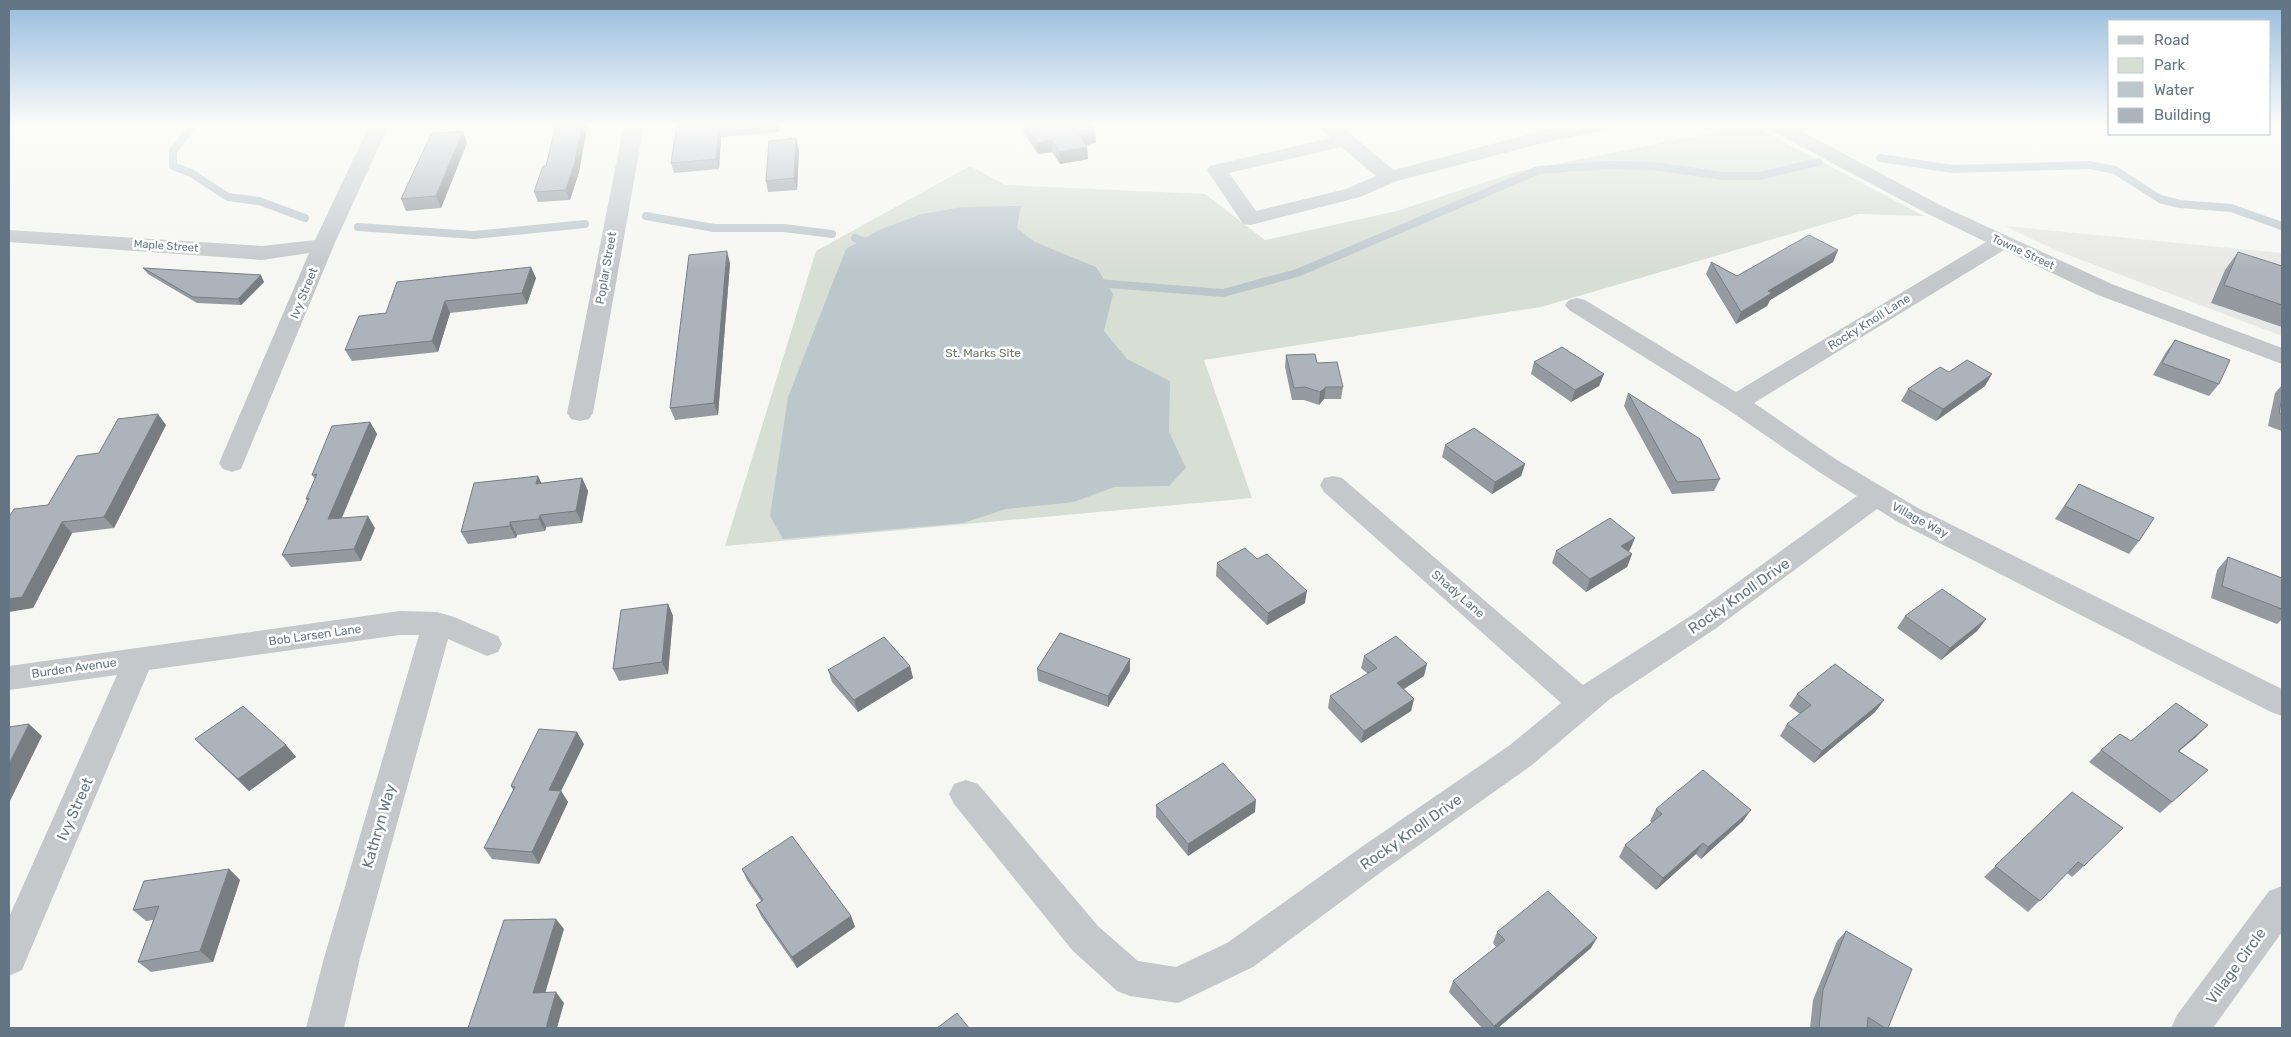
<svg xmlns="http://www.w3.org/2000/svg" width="2291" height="1037" viewBox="0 0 2291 1037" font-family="Rubik,sans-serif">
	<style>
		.built { fill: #e7e8e6 }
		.green { fill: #d7ded4 }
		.water { fill: #bcc7cc }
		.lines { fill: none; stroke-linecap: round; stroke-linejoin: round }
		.stream { stroke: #bcc7cc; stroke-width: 8 }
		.minor { fill: #c4c8cb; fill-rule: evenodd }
		.wall { fill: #949aa0 }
		.shaded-wall { fill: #787d82 }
		.building { fill: #acb3ba; stroke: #787d82 }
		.labels { text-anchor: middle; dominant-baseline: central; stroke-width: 5; stroke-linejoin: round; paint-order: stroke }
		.far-street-label { font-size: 11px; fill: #647585; stroke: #fff }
		.street-label { font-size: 12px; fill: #647585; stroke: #fff }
		.park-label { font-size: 12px; fill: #677c63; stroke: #fff }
		.near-street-label { font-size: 15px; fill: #647585; stroke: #fff }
	</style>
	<rect width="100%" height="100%" fill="#f6f7f3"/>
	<path class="built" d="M2005 226 2282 253V336L2055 250Z"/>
	<path class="green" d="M1752 125 1924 216 1859 214 1541 307 1204 360 1252 498 725 546 816 251 970 166 1005 185 1205 194 1265 240 1397 211 1516 172Z"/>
	<path class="water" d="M1021 206 1017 228 1035 242 1096 267 1113 294 1104 331 1127 359 1170 381 1169 432 1186 468 1169 486 1114 487 1074 502 1006 509 963 523 783 539 770 516 788 397 846 249 879 230 922 214 962 207Z"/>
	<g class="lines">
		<path class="stream" d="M194 124 173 151V166L191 173 228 197 259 201 305 218
			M1880 158 1953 169 2090 165 2115 170 2160 199 2180 204 2231 208 2282 226
			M646 216 714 228H784L832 234
			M358 227 474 235 585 224
			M855 238 872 245
			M1096 283 1223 293 1297 273 1539 170 1607 165 1654 166 1723 176H1759L1818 162"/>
		<path class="minor" d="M370 124H389L334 245 241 469 232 472 223 469 219 463 309 253 262 260 9 242V230L262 246 315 240Z
			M624 124H644L593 413 589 419 580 421 571 419 567 413Z
			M1317 124H1338L1394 170 1541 131 1576 124H1617L1615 128 1543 143 1397 181 1360 197 1251 225 1243 224 1207 170 1210 166 1330 138ZM1341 147 1376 176 1346 189 1256 211 1229 173Z
			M1764 124H1788L1942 206 2114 285 2282 348V364L2098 295 2004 250 1754 403 1837 460 1918 508 2282 689V716L2271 712 1898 522 1877 509 1715 629 1610 699 1532 765 1384 870 1253 967 1178 1003 1130 996 1117 991 1072 950 954 804 949 794 954 784 966 780 978 784 1098 926 1138 961 1176 967 1227 943 1360 848 1510 745 1561 703 1324 492 1320 485 1324 478 1333 476 1342 478 1583 685 1695 613 1857 496 1819 472 1727 409 1569 310 1565 305 1569 300 1577 298 1585 300 1736 392 1986 242 1928 214 1766 128Z
			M400 611 437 612 454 617 498 636 502 644 498 652 487 656 448 639 360 958 344 1028H306L324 958 419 635H400L149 670 22 970 9 976V917L117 675 9 690V666Z
			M2282 886V932L2213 1028H2171L2177 1015 2269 891Z"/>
	</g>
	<path class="wall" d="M677 124H780L779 132 721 137 719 169 674 173 671 163Z
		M1023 124H1090L1095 132 1096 143 1086 145 1087 147 1088 159 1060 164 1052 152 1038 154 1023 132Z
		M587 128 579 172 570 200 538 202 534 192 546 166Z
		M796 138 799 150 797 190 768 192 766 181Z
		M467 143 441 208 406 211 401 199Z
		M1838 250 1833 262 1770 300 1767 306 1736 324 1706 274 1711 262 1737 276Z
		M2238 252 2282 266V327L2211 303 2225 270Z
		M730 263 718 415 675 420 670 408Z
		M143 268 264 282 241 305 197 303 148 274Z
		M536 278 527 304 450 313 438 352 352 361 345 350 386 313Z
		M2175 340 2219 384 2209 396 2153 375 2166 352Z
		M1286 355 1317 363 1343 387 1341 399H1324L1319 405 1304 400H1292L1285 367Z
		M1534 362 1604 374 1599 386 1571 402 1531 374Z
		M1949 372 1985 386 1936 421 1901 401 1908 389Z
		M2282 385V431L2268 426 2275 393Z
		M1628 393 1720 479 1714 491 1672 494 1624 406Z
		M370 422 377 434 342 518 375 528 361 561 291 567 282 555 307 501 306 499 315 479 312 475Z
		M166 425 114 528 72 533 33 608 48 505 99 453Z
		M1445 445 1525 464 1521 476 1492 494 1442 457Z
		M582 478 588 491 582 523 546 527 545 531 517 535 516 538 468 544 461 532 541 483Z
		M2079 484 2139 541 2129 554 2055 519Z
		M1630 550 1628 551 1632 554 1627 567 1586 592 1552 563 1556 551Z
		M2228 557 2282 609V619L2277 624 2211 598 2217 570Z
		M1217 563 1305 603 1267 625 1216 576Z
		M668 604 673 616 668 674 619 681 613 669Z
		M1905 616 1986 619 1977 631 1941 660 1897 628Z
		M1364 656 1424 676 1404 689 1414 699 1411 711 1361 743 1328 708 1330 696 1368 674 1361 668Z
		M1130 659V671L1108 707 1038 681 1037 669Z
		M910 666 913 678 858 712 832 682 828 670Z
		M1797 694 1884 700 1875 712 1814 763 1780 736 1787 724 1800 714 1789 706Z
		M2196 737 2179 751 2208 770 2160 813 2089 762 2101 750 2131 741Z
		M195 739 286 745 296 757 249 791 206 750Z
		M584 744 561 791 568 802 539 864 492 859 484 848 513 790 511 786Z
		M2072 792 2084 866 2072 877 2067 873 2028 912 1984 877Z
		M1156 805 1255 812 1188 856 1156 817Z
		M1656 809 1743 821 1701 859 1696 854 1656 890 1619 857 1625 845 1652 823 1650 821Z
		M229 869 240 880 213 962 151 972 138 962 153 920 146 921 133 910Z
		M742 869 851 916 855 927 797 968 761 916 756 905 761 901 747 880Z
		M1846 931 1888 1028H1810L1813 1000 1837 941Z
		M1497 932 1591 948 1498 1028H1482L1449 992 1453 981 1496 947 1493 943Z"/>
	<path class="shaded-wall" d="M582 124H586L587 128 579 172 570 200 566 190Z
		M777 124H780L779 132Z
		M719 127 721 137 719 169 716 159Z
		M463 131 467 143 441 208 436 196Z
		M1095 132 1096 143 1080 146 1079 135Z
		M796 138 799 150 797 190 794 178Z
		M1052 140V152L1038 154 1037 143Z
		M1087 147 1088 159 1060 164 1059 152Z
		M1838 250 1833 262 1770 300 1767 306 1736 324 1741 312 1768 291Z
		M727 251 730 263 718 415 714 403Z
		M531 267 536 278 527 304 522 293Z
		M261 275 264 282 241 305 238 299Z
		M445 301 450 313 438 352 432 341Z
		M1604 374 1599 386 1571 402 1575 390Z
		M1992 374 1985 386 1936 421 1943 409Z
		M1326 387 1324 399 1319 405 1320 392Z
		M158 414 166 425 114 528 104 517Z
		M370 422 377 434 336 531 328 519Z
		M1525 464 1521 476 1492 494 1495 482Z
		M538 476 544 488 536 484Z
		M582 478 588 491 582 523 576 511Z
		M540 515 546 527 545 531 539 519Z
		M368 516 375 528 361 561 354 549Z
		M62 522 72 533 33 608 9 612V599Z
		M510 522 517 535 516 538 510 526Z
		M1635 538 1630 550 1616 558 1621 546Z
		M1632 554 1627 567 1586 592 1590 579Z
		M1307 591 1305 603 1267 625 1268 613Z
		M668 604 673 616 668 674 662 662Z
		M1986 619 1977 631 1941 660 1950 648Z
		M1130 659V671L1108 707V696Z
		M1427 664 1424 676 1394 695 1397 683Z
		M910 666 913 678 858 712 854 700Z
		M1414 699 1411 711 1361 743 1364 731Z
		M1884 700 1875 712 1814 763 1822 751Z
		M29 724 42 736 9 803V764Z
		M2208 725 2196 737 2166 762 2178 751Z
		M577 732 584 744 561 791 568 802 539 864 532 852 549 790Z
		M286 745 296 757 249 791 238 779Z
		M1256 800 1255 812 1188 856V844Z
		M1751 810 1743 821 1701 859 1708 847Z
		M1703 843 1696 854 1656 890 1663 878Z
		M229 869 240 880 213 962 200 951Z
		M851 916 855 927 797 968 792 957Z
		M556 919 564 929 542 1004 533 993Z
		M1597 938 1591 948 1498 1028H1493L1494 1026Z
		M556 992 564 1003 557 1028H546Z"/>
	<path class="building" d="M556 124H582L575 162 566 190 534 192 543 166H546Z
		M677 124H746L719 127 716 159 671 163Z
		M1025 124H1090L1095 132 1079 135 1087 147 1059 152 1052 140 1037 143Z
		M463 131 436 196 401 199 431 134Z
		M796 138 794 178 766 181 769 141Z
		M1809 235 1838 250 1768 291 1772 293 1741 312 1711 262 1737 276Z
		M727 251 714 403 670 408 689 255Z
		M2238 252 2282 266V305L2224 285Z
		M531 267 522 293 445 301 432 341 345 350 359 316 386 313 397 282Z
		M143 268 261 275 238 299 193 297Z
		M2175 340 2230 360 2219 384 2162 363Z
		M1562 347 1604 374 1575 390 1534 362Z
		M1315 354 1317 363 1337 362 1343 387H1326L1320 392 1305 387 1294 388 1286 355Z
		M1967 360 1992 374 1943 409 1908 389 1940 367 1949 372Z
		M1628 393 1700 439 1720 479 1677 482Z
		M2282 397V415L2279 413Z
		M158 414 104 517 62 522 22 597 9 599V517L14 509 48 505 77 456 99 453 118 419Z
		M370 422 328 519 368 516 354 549 282 555 309 498 306 499 317 474 312 475 332 426Z
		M1474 428 1525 464 1495 482 1445 445Z
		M538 476 536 484 582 478 576 511 540 515 539 519 510 522V526L461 532 474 483Z
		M2079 484 2154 518 2139 541 2065 506Z
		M1610 518 1635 538 1621 546 1632 554 1590 579 1556 551Z
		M1245 548 1257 559 1267 554 1307 591 1268 613 1217 563Z
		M2228 557 2282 578V609L2222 586Z
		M1942 589 1986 619 1950 648 1905 616Z
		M668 604 662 662 613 669 621 610Z
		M1060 633 1130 659 1108 696 1037 669Z
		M1396 636 1427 664 1397 683 1414 699 1364 731 1330 696 1377 668 1364 656Z
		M884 637 910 666 854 700 828 670Z
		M1835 664 1884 700 1822 751 1787 724 1811 705 1797 694Z
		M2176 703 2208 725 2178 751 2208 770 2172 802 2101 750 2120 734 2131 741Z
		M243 706 286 745 238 779 195 739Z
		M29 724 9 764V727Z
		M539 729 577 732 549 790 561 791 532 852 484 848 515 787 511 786Z
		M1223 763 1256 800 1188 844 1156 805Z
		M1703 770 1751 810 1708 847 1703 843 1663 878 1625 845 1662 814 1656 809Z
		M2072 792 2123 828 2084 866 2078 862 2040 901 1995 866Z
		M792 836 851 916 792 957 756 905 763 900 742 869Z
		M229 869 200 951 138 962 159 906 133 910 144 881Z
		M1548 891 1597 938 1494 1026 1453 981 1505 940 1497 932Z
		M556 919 533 993 556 992 546 1028H468L504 920Z
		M1846 931 1912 969 1888 1028H1885L1868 1017 1867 1028H1819L1823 990Z
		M957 1013 969 1028H937Z"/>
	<linearGradient id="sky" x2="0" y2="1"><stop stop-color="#96bcdd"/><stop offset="0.46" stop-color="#fbfbfa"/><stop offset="1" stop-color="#fbfbfa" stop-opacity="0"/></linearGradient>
	<rect width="2291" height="270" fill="url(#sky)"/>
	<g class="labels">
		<g class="far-street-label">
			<text transform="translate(166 246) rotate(4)">Maple Street</text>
			<text transform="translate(2023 252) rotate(25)">Towne Street</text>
		</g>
		<g class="street-label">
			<text transform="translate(606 268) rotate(-80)">Poplar Street</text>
			<text transform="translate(304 293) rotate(-68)">Ivy Street</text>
			<text transform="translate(1869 322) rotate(-32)">Rocky Knoll Lane</text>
			<text transform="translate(1920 520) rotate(28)">Village Way</text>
			<text transform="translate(1458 594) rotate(41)">Shady Lane</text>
			<text transform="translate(315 635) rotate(-8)">Bob Larsen Lane</text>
			<text transform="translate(74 668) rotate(-8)">Burden Avenue</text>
		</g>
		<g class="park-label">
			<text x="983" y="353">St. Marks Site</text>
		</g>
		<g class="near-street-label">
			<text transform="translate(1739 596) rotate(-35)">Rocky Knoll Drive</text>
			<text transform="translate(75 809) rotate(-66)">Ivy Street</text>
			<text transform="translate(379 826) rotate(-74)">Kathryn Way</text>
			<text transform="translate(1411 832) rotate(-35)">Rocky Knoll Drive</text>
			<text transform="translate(2236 966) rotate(-54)">Village Circle</text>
		</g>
	</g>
	<rect width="2291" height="1037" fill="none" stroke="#647585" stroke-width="20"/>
	<rect x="2108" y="20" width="162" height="115" fill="#ffffff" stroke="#c1c8ce"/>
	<rect x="2118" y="36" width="25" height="8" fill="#c4c8cb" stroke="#c1c8ce"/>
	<text x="2154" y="45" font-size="15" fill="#647585">Road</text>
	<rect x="2118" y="58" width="25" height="15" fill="#d7ded4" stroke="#c1c8ce"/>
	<text x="2154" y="70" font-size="15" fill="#647585">Park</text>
	<rect x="2118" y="82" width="25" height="15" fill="#bcc7cc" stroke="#c1c8ce"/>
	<text x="2154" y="95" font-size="15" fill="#647585">Water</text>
	<rect x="2118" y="108" width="25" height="15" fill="#acb3ba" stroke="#c1c8ce"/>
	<text x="2154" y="120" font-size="15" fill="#647585">Building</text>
</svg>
